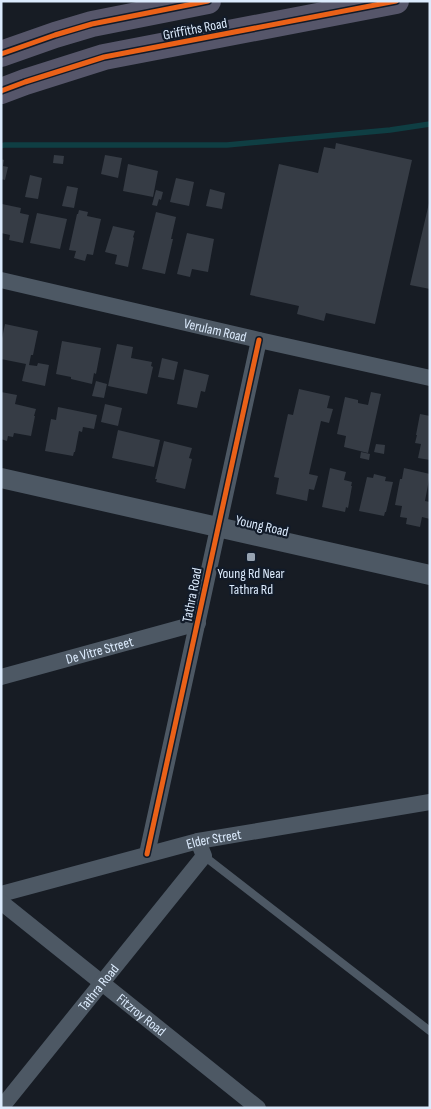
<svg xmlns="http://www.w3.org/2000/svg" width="431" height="1109" viewBox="0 0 431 1109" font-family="'Sofia Sans Condensed',sans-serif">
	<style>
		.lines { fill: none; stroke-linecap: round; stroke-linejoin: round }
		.stream { stroke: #0f3e43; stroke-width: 5.5 }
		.building { fill: #363c45 }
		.service { stroke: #4d5864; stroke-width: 8 }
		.minor { stroke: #4d5864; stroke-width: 16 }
		.tertiary { stroke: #4d5864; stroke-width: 20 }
		.trunk { stroke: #56566a; stroke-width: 26 }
		.cycleway-casing { stroke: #121b29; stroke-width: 8 }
		.cycleway { stroke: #ea6118; stroke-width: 5 }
		.poi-dot { fill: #97a3b1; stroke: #121b29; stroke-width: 2 }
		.labels { text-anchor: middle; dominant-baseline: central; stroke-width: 4.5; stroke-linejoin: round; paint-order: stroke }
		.street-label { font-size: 14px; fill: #dcebfd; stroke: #121b29 }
		.poi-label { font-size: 14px; fill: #dcebfd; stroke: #121b29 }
	</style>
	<rect width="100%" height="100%" fill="#171c24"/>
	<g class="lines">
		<path class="stream" d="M1 146 4 145H227L390 130 430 124"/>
	</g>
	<path class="building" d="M336 143 412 160 375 324 326 313 324 321 297 314 299 306 250 295 279 164 318 173 324 147 335 149Z
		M54 155 64 156 63 164 53 163Z
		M105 155 122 158 118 178 101 174Z
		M1 159 4 160 3 166 8 167 5 180 1 179Z
		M128 164 158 171 153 197 123 191Z
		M30 175 42 178 38 199 25 197Z
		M176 178 194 182 189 206 170 202Z
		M67 186 78 188 74 208 62 206Z
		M210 189 225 193 222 209 206 206Z
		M156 190 163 192 161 200 159 199 157 206 152 205Z
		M429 203H430V289L410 285Z
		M2 204 21 208 20 213 29 215 23 243 9 240 10 235 1 233Z
		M79 210 88 212 87 216 101 219 93 255 87 254 85 261 74 258 76 251 69 250 77 214H78Z
		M156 212 176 217 171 239H173L165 274 142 269Z
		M37 213 67 219 60 249 30 243Z
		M113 226 135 231 133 237 134 238 128 267 115 264 117 255 105 252Z
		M187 233 214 239 208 272 192 269 190 277 177 274Z
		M5 324 38 331 33 355H31L29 365 37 366 38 363 49 365 45 386 22 381 26 364 1 359V343Z
		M62 341 101 348 96 374 94 373 92 384 71 379V377L56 374Z
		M117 344 133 347 131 358 152 362 151 366 153 367 147 394 108 386Z
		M162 358 178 362 174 380 158 377Z
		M184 369 209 375 205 392 201 391 197 408 177 404Z
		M96 381 107 384 104 398 92 396Z
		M299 389 330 396 327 408 333 409 329 423 321 421 309 474 318 476 314 490 309 489 307 501 276 494 279 478 274 477 288 414 293 415Z
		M1 392 17 395 15 404 36 409 34 416H35L31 436 14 433 13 437 8 436 7 441 1 439Z
		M371 392 381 394 368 453 344 447 346 436 337 434 345 397 358 400V403L368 405Z
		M105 404 122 408 118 426 101 422Z
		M58 407 97 415 94 429 83 427 82 432 79 431 75 452H74L73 456 45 451 51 419 56 420Z
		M420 414 430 416V460L418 458 421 444 415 443 417 435H416Z
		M118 430 160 440 154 467 112 458Z
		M164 441 192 448 189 458 192 459 185 489 156 482 157 479H155Z
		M376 444 385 445 384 454 374 452Z
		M361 452 370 454 369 460 360 458Z
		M330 468 346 472 344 480 352 482 351 486H352L348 508 346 507 345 512 322 507Z
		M404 468 430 474 425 501 430 502V519L422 517 420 527 406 524 407 518 400 517 402 506 395 505 400 479H402Z
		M374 474 386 477 385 481 393 482 386 512H385L384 516 359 511 367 477 373 478Z"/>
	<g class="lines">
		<path class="service" d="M204 856 430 1031"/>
		<g class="minor">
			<path id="s1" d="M1 280 259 340 430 378"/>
			<path id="s2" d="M1 677 198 623"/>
			<path d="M147 854C185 683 221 511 259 340"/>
			<path id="s3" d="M1 894 198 841 430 802"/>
			<path id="s4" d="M1 902 258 1108"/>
			<path id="s5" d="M1 1108 204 856 198 841"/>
		</g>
		<path class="tertiary" d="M1 478 430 575"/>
		<path class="trunk" d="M1 54 55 35 92 24 208 1
			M1 91 25 82 104 57 396 1"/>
		<g class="cycleway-casing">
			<path id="cycleway" d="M1 54 55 35 92 24 208 1
				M1 91 25 82 104 57 396 1
				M147 854C185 683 221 511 259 340"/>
		</g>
		<use href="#cycleway" class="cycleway"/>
	</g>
	<rect class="poi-dot" x="246" y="552" width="10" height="10" rx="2.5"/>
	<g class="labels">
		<g class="street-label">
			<text transform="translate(195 29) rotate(-11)">Griffiths Road</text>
			<text stroke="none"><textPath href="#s1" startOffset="220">Verulam Road</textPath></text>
			<text transform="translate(262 526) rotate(13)">Young Road</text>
			<text transform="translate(192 595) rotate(-79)">Tathra Road</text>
			<text stroke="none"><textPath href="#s2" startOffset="102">De Vitre Street</textPath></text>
			<text stroke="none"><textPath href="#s3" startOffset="220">Elder Street</textPath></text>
			<text stroke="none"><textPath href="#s5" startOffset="155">Tathra Road</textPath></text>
			<text stroke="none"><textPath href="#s4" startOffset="180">Fitzroy Road</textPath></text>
		</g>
		<g class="poi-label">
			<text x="251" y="573">Young Rd Near<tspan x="251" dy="16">Tathra Rd</tspan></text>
		</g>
	</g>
	<rect width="431" height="1109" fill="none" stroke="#dcebfd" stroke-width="5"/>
</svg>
